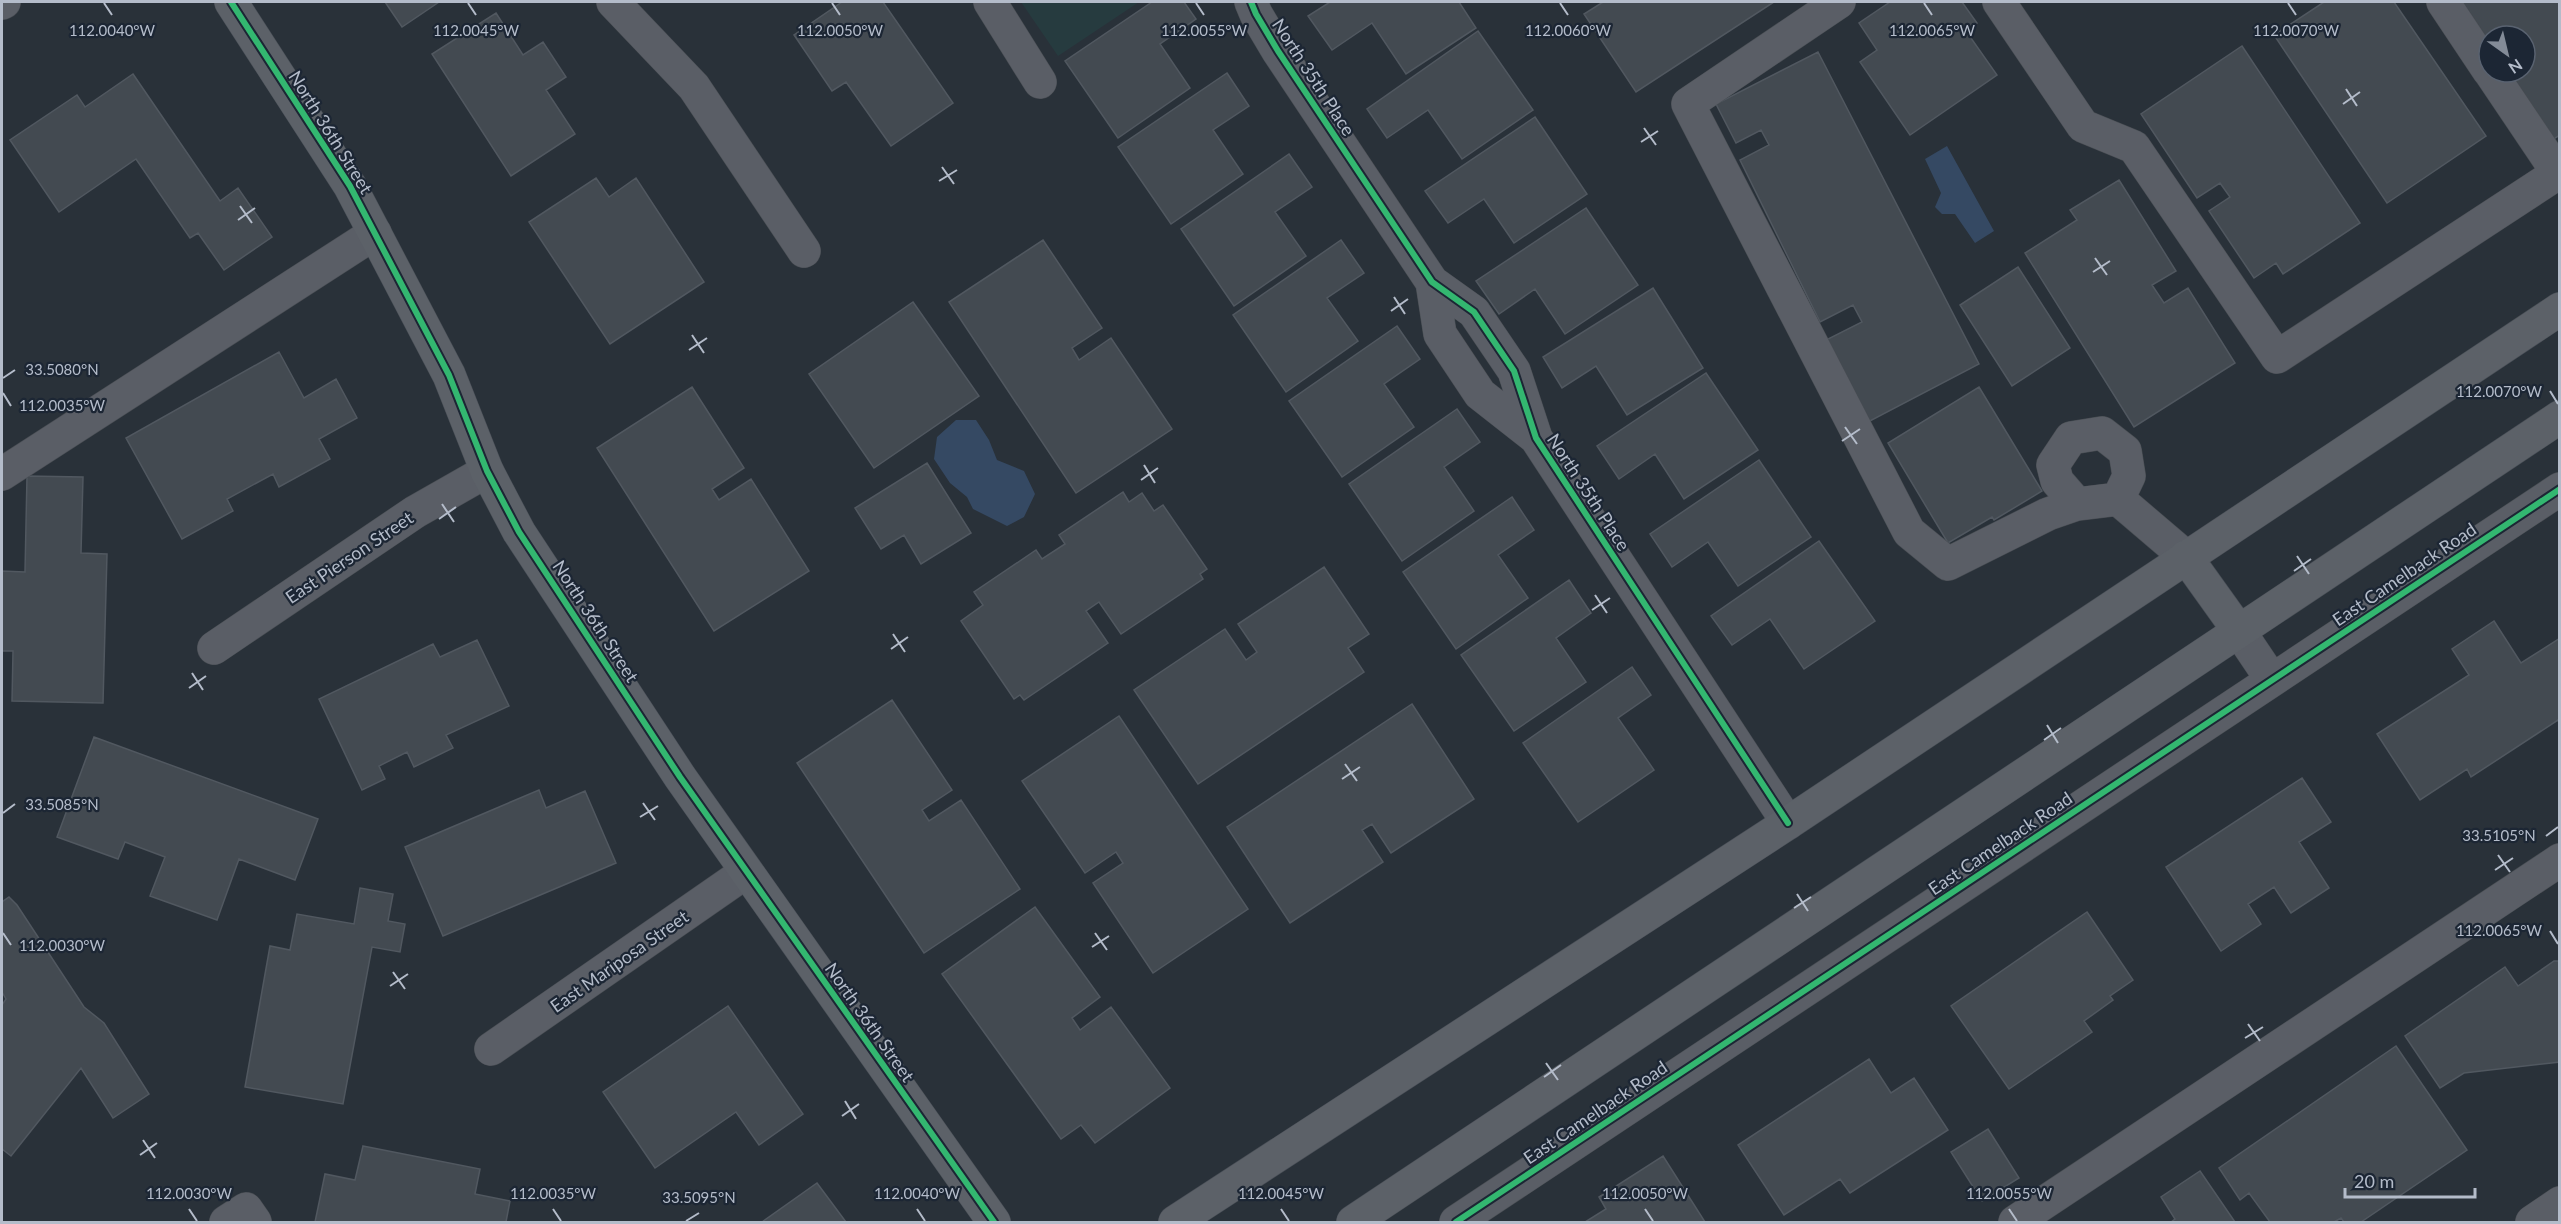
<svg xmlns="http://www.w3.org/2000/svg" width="2561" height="1224" viewBox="0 0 2561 1224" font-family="Lato,sans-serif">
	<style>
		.green { fill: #263b3f }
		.water { fill: #354963 }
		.building { fill: #434a51; stroke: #515860; stroke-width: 1.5 }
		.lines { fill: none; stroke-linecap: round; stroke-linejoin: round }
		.minor-casing { stroke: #484d53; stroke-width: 34 }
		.major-casing { stroke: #474d55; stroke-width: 34 }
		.minor { stroke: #5a5e66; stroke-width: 33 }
		.major { stroke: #5c6168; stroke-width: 33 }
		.cycleway-casing { stroke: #1c2634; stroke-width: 10 }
		.cycleway { stroke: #33b770; stroke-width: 6 }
		.ticks { fill: none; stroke: #b4bcca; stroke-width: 2 }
		.labels { text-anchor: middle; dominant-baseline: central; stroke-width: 4.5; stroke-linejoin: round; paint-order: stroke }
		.street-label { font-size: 18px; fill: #b4bcca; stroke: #1c2634 }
		.ticks-label { font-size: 15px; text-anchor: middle; fill: #b4bcca; stroke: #1c2634; stroke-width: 4.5; stroke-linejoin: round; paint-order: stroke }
	</style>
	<rect width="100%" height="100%" fill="#293139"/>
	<path class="green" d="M1021 2H1139L1058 56Z"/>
	<path class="water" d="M1947 146 1994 231 1975 243 1955 214H1942L1935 207 1941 193 1925 159Z
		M956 420H976L989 440 997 460 1024 471 1035 494 1024 517 1007 526 973 509 967 497 950 483 934 459 937 437Z"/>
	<path class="building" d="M385 2H439L402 27Z
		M842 2H883L953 103 891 146 846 82 832 91 794 35Z
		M1152 2H1184L1196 19 1160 44 1190 88 1118 138 1065 61Z
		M1330 2H1459L1476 28 1406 74 1372 23 1332 50 1308 16Z
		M1603 2H1774L1636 92 1584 14Z
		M1890 2H1962L1977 23 1966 31 1997 75 1910 135 1860 62 1877 50 1859 23Z
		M2324 2H2394L2486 136 2387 203 2274 35Z
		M2460 2H2560V135L2552 140 2507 72H2525V53L2528 51 2525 47V36L2516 34 2513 36H2489V45Z
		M496 13 523 55 543 42 566 77 546 90 575 134 511 176 432 54Z
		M1478 31 1533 110 1462 159 1428 110 1387 138 1367 109Z
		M2242 46 2360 223 2283 274 2276 263 2254 278 2209 211 2230 197 2220 183 2197 198 2141 114Z
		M1818 52 1979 364 1868 422 1826 340 1862 322 1853 305 1820 322 1740 160 1769 145 1761 130 1736 143 1716 104Z
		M1227 73 1249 106 1213 130 1243 174 1171 224 1118 147Z
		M133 74 220 201 238 188 272 237 224 270 198 233 190 238 136 159 59 212 10 140 77 95 85 107Z
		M1535 117 1587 194 1514 243 1484 199 1448 223 1425 191Z
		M1289 154 1312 187 1275 212 1306 256 1234 306 1181 229Z
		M596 178 609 197 636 178 704 282 610 344 529 222Z
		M2119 180 2176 271 2152 285 2164 303 2188 288 2235 363 2134 427 2025 253 2077 220 2070 210Z
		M1586 208 1638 285 1565 334 1535 289 1499 314 1476 281Z
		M1043 240 1102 328 1072 348 1079 360 1111 338 1172 429 1076 493 949 302Z
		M1341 240 1364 273 1327 298 1358 341 1286 392 1233 315Z
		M2018 267 2070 348 2012 386 1960 305Z
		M1653 288 1703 368 1627 415 1596 366 1562 388 1543 357Z
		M913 302 979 396 874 468 809 374Z
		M1397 326 1420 359 1384 384 1414 427 1342 477 1289 401Z
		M279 352 304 398 336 379 357 418 319 439 330 459 279 487 273 474 227 499 233 511 182 539 126 438Z
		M1706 373 1758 450 1684 499 1655 454 1619 479 1597 446Z
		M692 387 744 468 712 489 719 500 751 479 809 571 714 631 597 448Z
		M1979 387 2042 491 1994 520 1992 517 1948 543 1888 443Z
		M1457 409 1480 442 1444 467 1474 511 1402 561 1349 484Z
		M1759 460 1811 537 1738 586 1708 542 1672 567 1650 534Z
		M927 463 971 533 921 564 904 535 881 549 855 508Z
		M27 476 83 477 81 553 107 554 103 703 12 701 13 651H2V571L25 572Z
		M1123 492 1129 502 1142 493 1154 511 1163 505 1207 569 1200 574 1203 579 1121 634 1099 602 1086 611 1108 643 1024 700 1020 695 1014 699 961 621 983 605 974 592 1036 550 1042 559 1065 544 1059 535Z
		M1512 497 1534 530 1498 555 1528 598 1456 649 1403 572Z
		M1819 541 1875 621 1804 669 1770 619 1732 645 1711 616Z
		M1324 567 1369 634 1348 648 1364 672 1198 784 1134 690 1225 629 1246 660 1257 652 1238 624Z
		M1569 580 1591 613 1556 638 1586 682 1514 731 1461 655Z
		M2494 621 2521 663 2560 638V722L2558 720 2471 777 2467 769 2420 800 2377 734 2469 675 2452 649Z
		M477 640 509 706 446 735 453 748 414 767 407 752 379 766 385 779 362 790 319 699 433 644 440 657Z
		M1632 667 1651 695 1618 718 1654 770 1578 822 1523 743Z
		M892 700 952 790 922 810 929 821 961 800 1020 889 924 953 797 763Z
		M1412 704 1474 799 1391 853 1372 824 1362 830 1383 862 1290 923 1227 827Z
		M1119 716 1248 909 1153 973 1093 883 1123 863 1116 852 1085 873 1022 781Z
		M94 737 318 819 295 880 239 859 217 920 150 896 165 857 125 842 118 859 57 837Z
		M2302 778 2331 822 2299 842 2329 888 2291 913 2274 887 2248 904 2261 924 2221 951 2166 867Z
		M539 790 546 808 585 791 616 863 443 936 405 847Z
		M360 888 393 894 388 921 405 924 400 952 372 947 343 1104 245 1087 270 946 290 950 297 914 354 924Z
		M9 897 17 905 84 1007 104 1023 149 1094 113 1118 81 1068 11 1156 2 1149V1005L6 999 2 992V902Z
		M1035 907 1100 997 1072 1018 1080 1030 1111 1007 1170 1088 1095 1143 1081 1125 1061 1139 942 974Z
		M2087 912 2133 980 2110 996 2113 1000 2084 1021 2092 1032 2009 1089 1951 1006Z
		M2554 961H2560V1062L2464 1073 2440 1088 2405 1036 2505 967 2518 986Z
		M728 1006 803 1114 759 1145 736 1112 655 1168 603 1092Z
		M2396 1046 2467 1150 2361 1222H2344L2341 1218 2334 1222H2270L2249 1193 2240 1200 2219 1168Z
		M1869 1059 1891 1093 1914 1078 1948 1130 1850 1193 1840 1179 1784 1215 1738 1145Z
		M1988 1129 2019 1178 1982 1201 1951 1152Z
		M363 1146 480 1169 475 1194 510 1201 506 1222H315L325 1174 355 1180Z
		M1663 1156 1705 1222H1585L1606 1209 1599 1197Z
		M2200 1171 2235 1222H2171L2175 1219 2161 1197Z
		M817 1183 846 1222H762Z"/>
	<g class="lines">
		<g class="minor-casing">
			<path id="minor" d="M613 2 694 87 804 251
				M990 2 1040 82
				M1251 2 1256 14 1278 51 1432 282 1474 312 1514 371 1536 438 1788 823
				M1839 2 1688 104 1909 532 1948 564 2048 514 2077 504 2118 499 2186 557
				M1999 2 2083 126 2134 147 2277 357 2558 173 2560 176
				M2443 2 2489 71
				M2 3 4 2
				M2490 72 2558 173
				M1432 282 1440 334 1480 394 1536 438
				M2 474 375 233
				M2077 504 2057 481 2053 465 2071 438 2102 433 2125 451 2129 476 2118 499
				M2239 631 2272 680
				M214 648 415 512 487 471
				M491 1049 746 872
				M226 1222 246 1209 255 1222
				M1456 1222 2560 489
				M2015 1222 2560 860
				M2532 1222 2560 1203"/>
		</g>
		<g class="major-casing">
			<path id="major" d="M231 2 350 186 449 375 487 471 519 532 680 777 994 1222
				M2186 557 2239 631
				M1175 1222 1788 823 2560 309
				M1353 1222 2560 417"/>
		</g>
		<use href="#minor" class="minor"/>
		<use href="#major" class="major"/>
		<g class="cycleway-casing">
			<path id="cycleway" d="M231 2 350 186 449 375 487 471 519 532 680 777 994 1222
				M1251 2 1256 14 1278 51 1432 282 1474 312 1514 371 1536 438 1788 823
				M1456 1222 2560 489"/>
		</g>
		<use href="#cycleway" class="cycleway"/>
	</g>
	<path class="ticks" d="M104 3 112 15M468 3 476 15M832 3 840 15M1196 3 1204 15M1560 3 1568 15M1924 3 1932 15M2288 3 2296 15M2346 89 2357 106M2343 104 2360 92M1644 128 1656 145M1641 142 1658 131M942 167 954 184M939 181 957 170M240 206 252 223M238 220 255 208M2095 258 2107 275M2093 272 2110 261M1394 297 1405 314M1391 311 1408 299M692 335 704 353M689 350 707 338M3 378 15 370M2550 391 2558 404M3 393 11 406M1845 427 1857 444M1842 441 1860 429M1144 465 1155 483M1141 480 1158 468M442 504 454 522M439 519 456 507M2297 556 2309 574M2294 571 2311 559M1595 595 1607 613M1592 610 1610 598M893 634 905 652M891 649 908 637M192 673 203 690M189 688 206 676M2047 725 2058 743M2044 740 2061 728M1345 764 1357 781M1342 779 1360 767M643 803 655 820M3 813 15 804M640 817 658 806M2546 836 2558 827M2498 855 2510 872M2495 870 2513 858M1797 894 1808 911M1794 908 1811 897M2550 931 2558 944M3 933 11 945M1095 933 1107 950M1092 947 1109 936M393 972 405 989M390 986 408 974M2248 1024 2260 1041M2245 1038 2263 1027M1546 1063 1558 1080M1544 1077 1561 1065M845 1101 856 1119M842 1116 859 1104M143 1140 155 1158M140 1155 157 1143M189 1209 197 1221M553 1209 561 1221M917 1209 925 1221M1281 1209 1289 1221M1645 1209 1653 1221M2009 1209 2017 1221M686 1221 699 1213"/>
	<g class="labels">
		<g class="street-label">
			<text transform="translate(1314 77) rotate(57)">North 35th Place</text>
			<text transform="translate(331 132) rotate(58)">North 36th Street</text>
			<text transform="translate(1589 492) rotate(57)">North 35th Place</text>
			<text transform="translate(349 557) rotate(-34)">East Pierson Street</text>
			<text transform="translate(2404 574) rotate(-34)">East Camelback Road</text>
			<text transform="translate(596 621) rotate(57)">North 36th Street</text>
			<text transform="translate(2000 843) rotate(-34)">East Camelback Road</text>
			<text transform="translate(619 961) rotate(-35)">East Mariposa Street</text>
			<text transform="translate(870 1022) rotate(55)">North 36th Street</text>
			<text transform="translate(1595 1112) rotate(-34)">East Camelback Road</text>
		</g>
	</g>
	<g class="ticks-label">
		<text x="112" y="36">112.0040°W</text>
		<text x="476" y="36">112.0045°W</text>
		<text x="1204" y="36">112.0055°W</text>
		<text x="1568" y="36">112.0060°W</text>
		<text x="1932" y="36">112.0065°W</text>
		<text x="840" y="36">112.0050°W</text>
		<text x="2296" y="36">112.0070°W</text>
		<text x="62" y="375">33.5080°N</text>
		<text x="2499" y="397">112.0070°W</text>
		<text x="62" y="411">112.0035°W</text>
		<text x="62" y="810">33.5085°N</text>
		<text x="2499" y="841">33.5105°N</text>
		<text x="2499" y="936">112.0065°W</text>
		<text x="62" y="951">112.0030°W</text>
		<text x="189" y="1199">112.0030°W</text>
		<text x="553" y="1199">112.0035°W</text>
		<text x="917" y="1199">112.0040°W</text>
		<text x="1281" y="1199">112.0045°W</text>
		<text x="1645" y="1199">112.0050°W</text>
		<text x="2009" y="1199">112.0055°W</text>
		<text x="699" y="1203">33.5095°N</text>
	</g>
	<rect width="2561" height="1224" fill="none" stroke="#b4bcca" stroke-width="6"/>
	<g transform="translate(2507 54) rotate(146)"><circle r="28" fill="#1c2634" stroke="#596270" stroke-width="1.5"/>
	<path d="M0-4.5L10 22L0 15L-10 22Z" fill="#838b97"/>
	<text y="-9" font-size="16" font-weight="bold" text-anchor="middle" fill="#b4bcca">N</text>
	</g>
	<path d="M2345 1188v9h130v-9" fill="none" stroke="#b4bcca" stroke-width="3"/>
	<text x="2354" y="1188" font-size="18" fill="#b4bcca" stroke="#1c2634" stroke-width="4.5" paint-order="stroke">20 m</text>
</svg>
